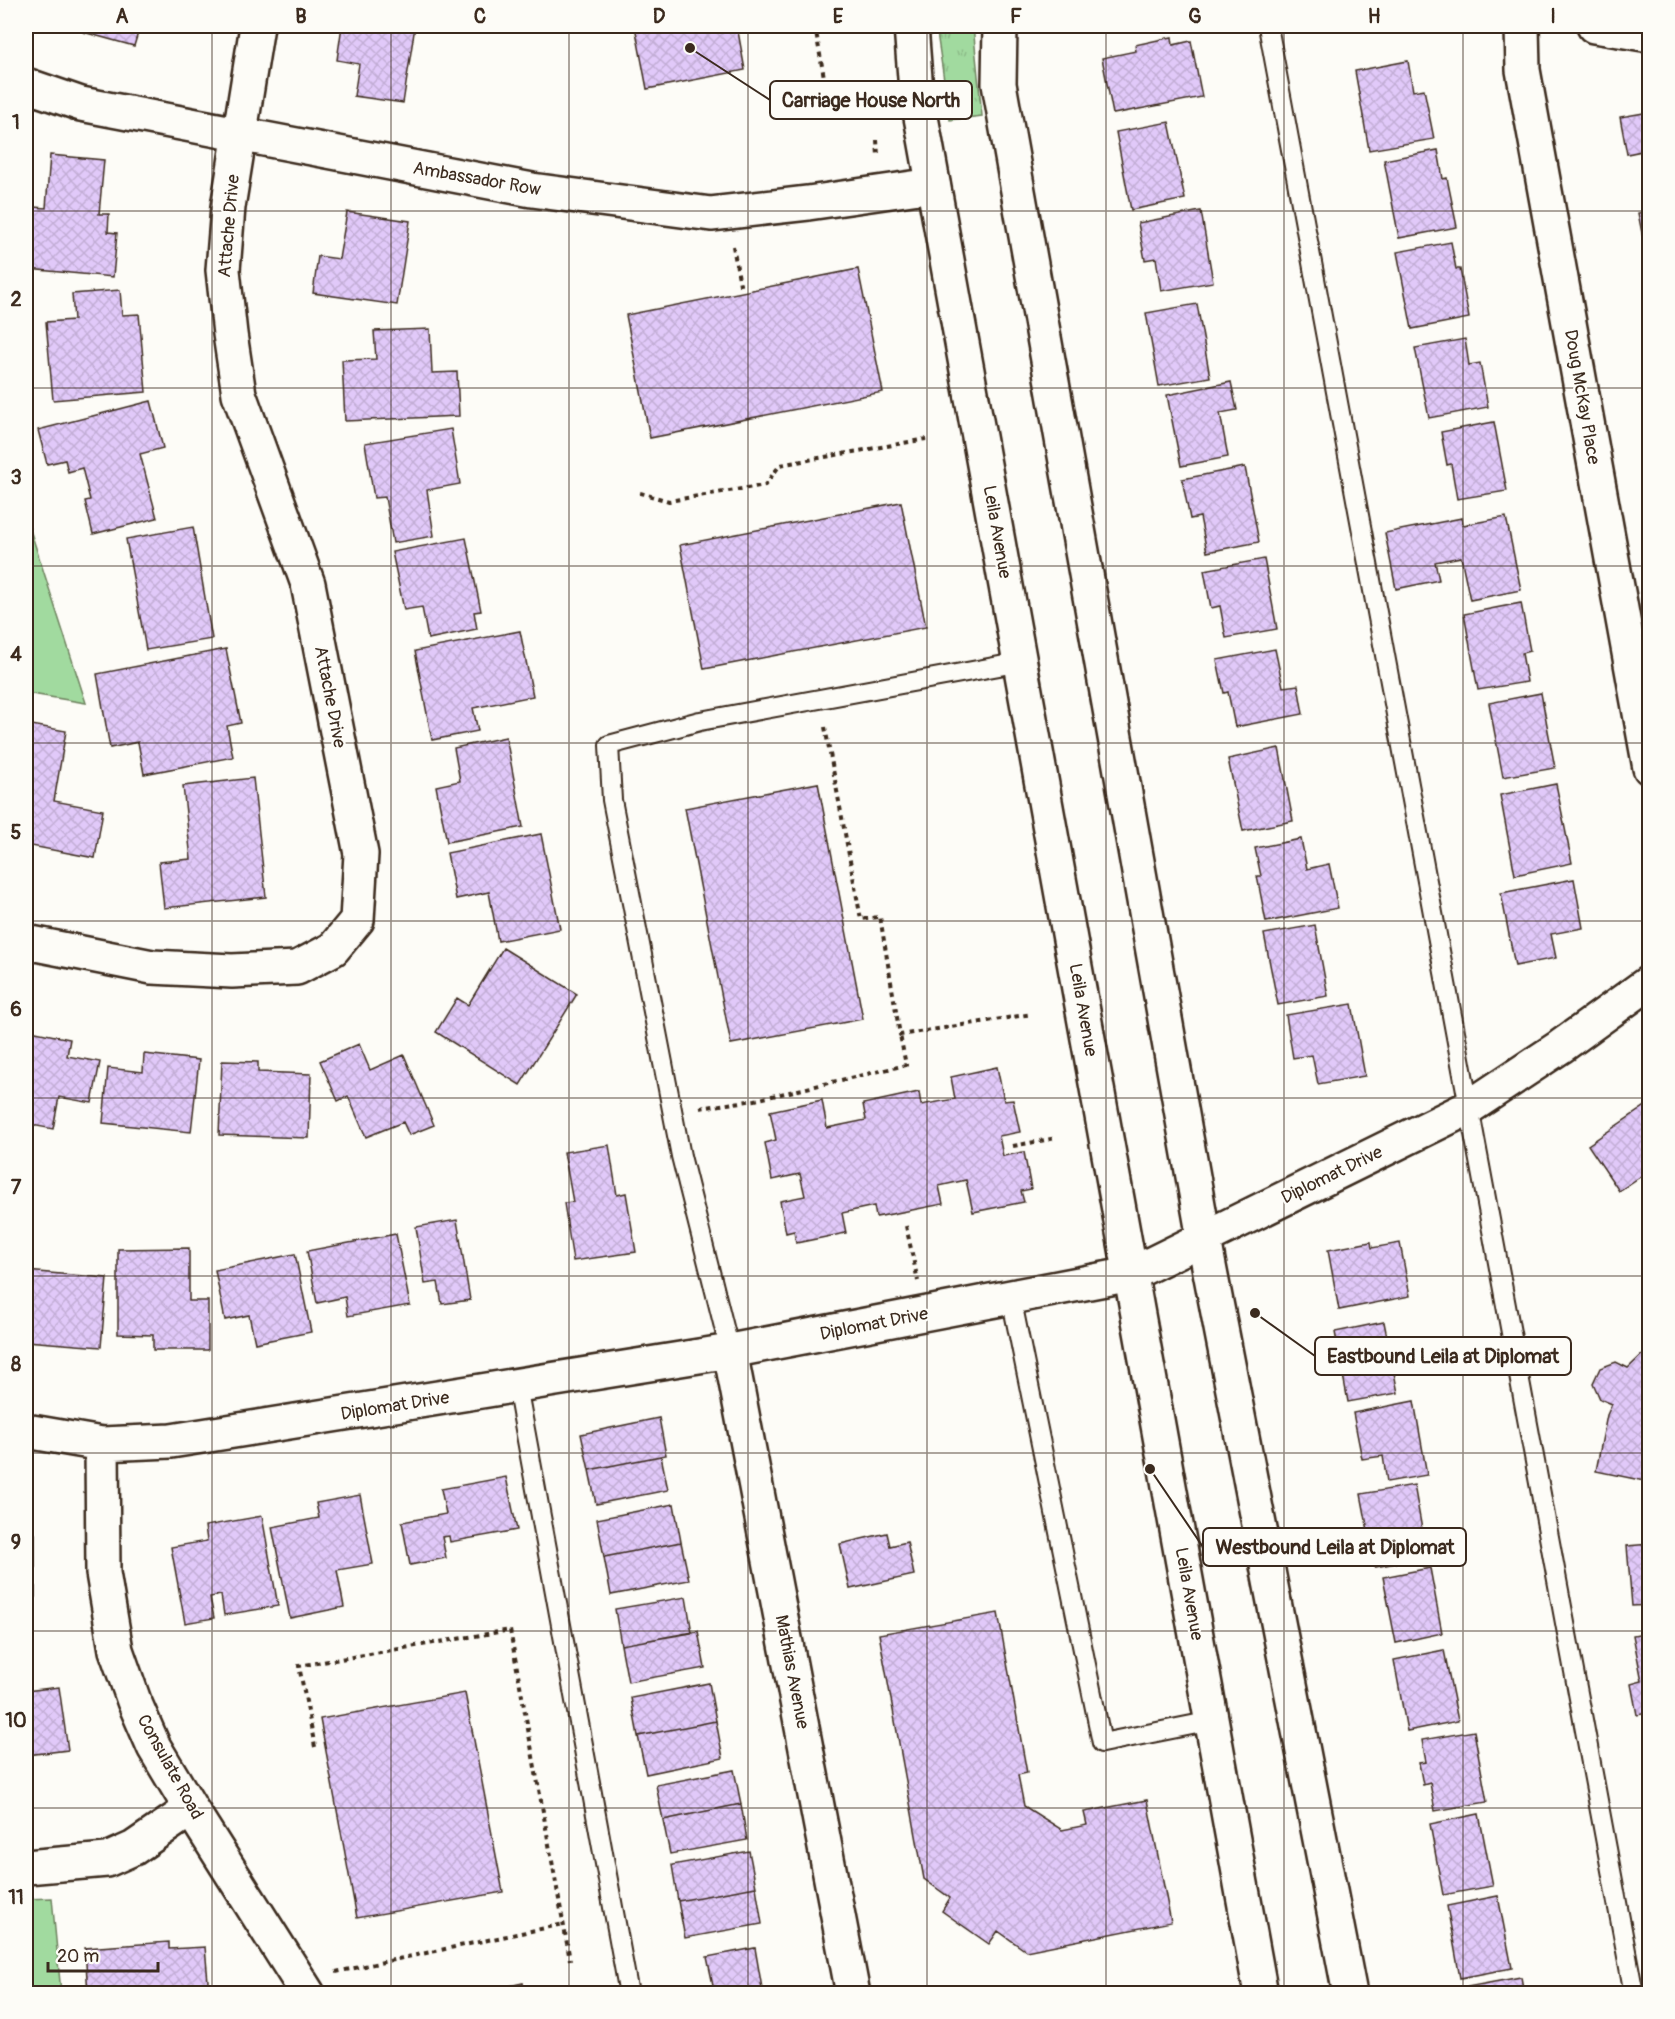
<svg xmlns="http://www.w3.org/2000/svg" width="1675" height="2019" viewBox="0 0 1675 2019" font-family="Pangolin,sans-serif">
	<style>
		.grass { fill: url(#grass-tufts); stroke: #6e825e; stroke-width: 1.5 }
		.park { fill: #a1da9f; stroke: #6e825e; stroke-width: 1.5 }
		.building { fill: url(#building-cross-hatch); stroke: #3b2a1e; stroke-width: 1.5 }
		.lines { fill: none; stroke-linecap: round; stroke-linejoin: round }
		.service-casing { stroke: #3b2a1e; stroke-width: 22 }
		.minor-casing { stroke: #3b2a1e; stroke-width: 38 }
		.secondary-casing { stroke: #3b2a1e; stroke-width: 38 }
		.path { stroke: #3b2a1e; stroke-width: 4; stroke-dasharray: 4.5 4.5; stroke-linecap: butt }
		.service { stroke: #fdfcf7; stroke-width: 18 }
		.minor { stroke: #fdfcf7; stroke-width: 33 }
		.secondary { stroke: #fdfcf7; stroke-width: 33 }
		.grid { fill: none; stroke: #3b2a1e; stroke-width: 1.5; stroke-opacity: 0.55 }
		.labels { text-anchor: middle; dominant-baseline: central; stroke-width: 4.5; stroke-linejoin: round; paint-order: stroke }
		.street-label { font-size: 18px; fill: #3b2a1e; stroke: #fdfcf7 }
		.leader { fill: none; stroke: #3b2a1e; stroke-width: 2 }
		.callout-dot { fill: #3b2a1e; stroke: #fdfcf7; stroke-width: 2 }
		.callout { fill: #fdfcf7; stroke: #3b2a1e; stroke-width: 2 }
		.callout-label { font-size: 20px; text-anchor: middle; font-weight: bold; fill: #3b2a1e }
		.neatline { fill: none; stroke: #3b2a1e; stroke-width: 2 }
		.grid-label { font-size: 20px; text-anchor: middle; font-weight: bold; fill: #3b2a1e }
	</style>
	<defs>
		<pattern id="grass-tufts" width="24" height="20" patternUnits="userSpaceOnUse" patternTransform="scale(1.5)"><rect width="24" height="20" fill="#a1da9f"/><path d="M3 7l-1-3M5 7V3M7 7l1-3M15 17l-1-3M17 17v-4M19 17l1-3" fill="none" stroke="#8cbb88"/></pattern>
		<pattern id="building-cross-hatch" width="8" height="8" patternUnits="userSpaceOnUse" patternTransform="scale(1.5)"><rect width="8" height="8" fill="#e1c9f9"/><path d="M0 0l8 8M0 8l8-8" fill="none" stroke="#c2add5"/></pattern>
	</defs>
	<rect width="100%" height="100%" fill="#fdfcf7"/>
	<filter id="ink" filterUnits="userSpaceOnUse"><feTurbulence type="fractalNoise" baseFrequency=".0167" numOctaves="2"/><feDisplacementMap in="SourceGraphic" scale="12" xChannelSelector="R" yChannelSelector="G"/><feConvolveMatrix kernelMatrix="1 2 1 2 8 2 1 2 1" color-interpolation-filters="sRGB"/></filter>
	<g filter="url(#ink)">
		<path class="grass" d="M936 26H973L982 116 950 120Z"/>
		<path class="park" d="M26 517 86 703 26 693Z
			M52 1898 61 1993H26V1899Z"/>
		<path class="building" d="M85 26H140L134 46 83 32Z
			M342 26H415L403 103 354 96 359 64 337 60Z
			M635 26H737L745 70 647 89Z
			M1172 37 1173 45 1191 41 1202 97 1113 114 1102 58 1136 51 1135 45Z
			M1408 61 1413 91 1424 89 1434 139 1369 150 1355 71Z
			M1650 112V189L1642 151 1627 154 1620 117Z
			M1169 122 1185 199 1131 210 1116 132Z
			M1438 150 1443 179 1447 178 1457 227 1399 238 1384 160Z
			M50 155 104 160 99 214H109L108 232 117 233 113 277 28 269 34 207 46 208Z
			M1201 211 1213 282 1161 291 1156 258 1145 260 1138 223Z
			M1650 211V253H1646L1638 213Z
			M347 212 410 221 397 305 313 293 318 256 339 259Z
			M1451 242 1456 269H1460L1469 318 1412 329 1397 252Z
			M858 269 883 392 650 438 626 315Z
			M120 290 122 315 139 314 146 392 53 400 46 322 74 320 72 294Z
			M1197 304 1210 377 1159 386 1146 313Z
			M430 329 432 373 457 372 459 416 345 421 342 360 376 359 374 331Z
			M1465 339 1469 365 1480 363 1488 407 1429 418 1415 348Z
			M1231 382 1237 410 1220 413 1228 457 1181 466 1167 395Z
			M151 401 163 448 140 454 157 518 93 534 85 501 90 500 82 468 68 472 65 460 47 464 38 430Z
			M1494 422 1507 491 1457 499 1451 464 1447 465 1441 432Z
			M451 429 460 484 427 490 434 536 393 543 385 497 374 498 365 443Z
			M1245 467 1259 542 1207 552 1200 517 1190 519 1182 479Z
			M901 502 926 627 704 669 680 545Z
			M1506 517 1521 590 1470 600 1461 557 1435 562 1439 580 1396 589 1385 533 1462 518 1463 525Z
			M193 527 212 639 146 650 126 539Z
			M466 538 481 611 474 612 477 629 428 639 422 607 404 610 392 552Z
			M1264 559 1277 629 1226 638 1220 606 1211 608 1204 570Z
			M1521 603 1530 651 1522 653 1527 682 1478 690 1464 614Z
			M520 631 533 696 473 708 478 731 432 740 415 651Z
			M226 649 241 723 227 726 233 757 144 774 138 742 110 748 97 674Z
			M1275 649 1283 687 1298 685 1303 714 1235 727 1228 692 1224 693 1217 660Z
			M1541 693 1555 768 1503 777 1489 703Z
			M26 724 66 731 54 801 103 810 95 858 26 845Z
			M506 737 523 827 447 842 436 786 460 781 454 748Z
			M1279 748 1293 821 1243 831 1228 759Z
			M253 778 266 897 164 908 159 862 191 859 183 786Z
			M818 783 863 1019 731 1044 685 808Z
			M1556 784 1572 863 1515 875 1500 795Z
			M541 834 560 929 498 941 489 892 456 899 447 853Z
			M1301 839 1307 869 1329 864 1338 908 1266 922 1257 876H1261L1255 848Z
			M1574 879 1583 928 1551 934 1556 958 1515 966 1501 893Z
			M1315 925 1328 996 1278 1005 1264 934Z
			M503 948 577 994 520 1085 436 1032 457 998 468 1005Z
			M1352 1004 1365 1076 1318 1084 1312 1055 1293 1058 1286 1015Z
			M26 1030 70 1039 67 1056 100 1062 92 1103 59 1097 53 1129 26 1124Z
			M359 1044 370 1070 404 1055 434 1125 409 1135 403 1122 366 1137 348 1096 338 1101 320 1061Z
			M144 1054 199 1060 191 1132 103 1123 108 1068 143 1072Z
			M222 1061 258 1062V1072L311 1074 309 1138 219 1135Z
			M997 1067 1004 1101 1013 1100 1020 1132 999 1136 1003 1156 1024 1152 1031 1189 1021 1191 1024 1202 973 1212 966 1180 939 1186 943 1204 876 1217 874 1206 842 1213 846 1233 796 1243 794 1231 786 1233 780 1201 805 1196 800 1174 772 1180 765 1143 776 1140 770 1111 822 1100 827 1128 866 1120 863 1104 919 1092 921 1105 955 1099 951 1077Z
			M1650 1103V1170L1619 1191 1588 1145Z
			M609 1145 617 1195 626 1193 636 1252 573 1261 564 1203 573 1202 564 1152Z
			M457 1220 470 1300 442 1304 438 1282 425 1284 416 1227Z
			M396 1234 410 1305 348 1316 345 1297 317 1303 307 1251Z
			M1371 1242 1372 1248 1400 1243 1410 1296 1339 1310 1328 1250Z
			M189 1248V1301H208V1350H153V1335L118 1334V1249Z
			M295 1254 311 1332 255 1343 249 1315 225 1320 215 1270Z
			M26 1271 107 1278 101 1347 26 1341Z
			M1384 1322 1398 1393 1348 1402 1335 1332Z
			M1650 1347V1482L1596 1471 1607 1415 1612 1404 1600 1399 1593 1383 1600 1368 1616 1362 1628 1368Z
			M1414 1401 1427 1475 1387 1482 1383 1456 1362 1459 1353 1413Z
			M659 1418 666 1455 589 1470 581 1434Z
			M661 1456 668 1490 596 1504 589 1470Z
			M506 1477 517 1530 450 1542 449 1536 442 1537 446 1558 410 1565 402 1522 446 1514 441 1489Z
			M1414 1485 1427 1557 1375 1567 1361 1494Z
			M360 1495 373 1564 337 1570 344 1607 290 1618 272 1527 319 1518 316 1503Z
			M674 1504 681 1542 604 1557 597 1519Z
			M262 1516 278 1606 224 1615 221 1595 210 1597 214 1618 185 1623 171 1547 207 1541 205 1526Z
			M887 1533 890 1546 907 1542 914 1575 850 1589 840 1544Z
			M26 1534H35V1597H26Z
			M681 1542 689 1580 611 1595 604 1557Z
			M1650 1544V1605L1632 1606 1627 1546Z
			M1430 1568 1442 1633 1396 1643 1383 1577Z
			M686 1597 692 1633 621 1645 615 1609Z
			M998 1613 1027 1773 1018 1775 1024 1806 1062 1830 1087 1825 1084 1812 1147 1800 1171 1922 1026 1951 998 1931 989 1944 942 1911 950 1898 924 1879 879 1634Z
			M698 1631 705 1668 628 1682 621 1645Z
			M1650 1632V1718L1648 1713 1637 1715 1631 1684 1642 1681 1633 1635Z
			M1444 1650 1458 1721 1407 1731 1394 1660Z
			M709 1683 716 1721 638 1736 631 1698Z
			M59 1687 68 1750 27 1755 29 1770H26V1691Z
			M465 1693 503 1892 357 1918 320 1719Z
			M716 1721 723 1758 646 1774 638 1736Z
			M1474 1731 1487 1802 1435 1811 1430 1783 1423 1785 1419 1763 1426 1762 1422 1740Z
			M734 1770 741 1804 663 1820 656 1785Z
			M741 1804 747 1840 670 1854 663 1820Z
			M1479 1814 1493 1886 1443 1895 1430 1824Z
			M749 1851 756 1887 678 1901 672 1865Z
			M756 1887 762 1924 685 1938 678 1901Z
			M1498 1896 1512 1968 1460 1978 1447 1906Z
			M169 1942V1949L205 1947 209 1993 88 1994 85 1948Z
			M755 1948 763 1994H715L707 1957Z
			M1521 1977 1524 1994H1468L1467 1987Z
			M523 1983 525 1994H471Z
			M1176 1988 1177 1994H1148Z"/>
		<g class="lines">
			<g class="service-casing">
				<path id="service" d="M1268 26 1634 1994
					M1011 1297 1102 1743 1212 1721
					M730 1351 681 1156 612 800 609 745 700 721 1021 662
					M517 1386 629 1994"/>
			</g>
			<g class="minor-casing">
				<path id="minor" d="M1522 26 1523 70 1650 768
					M1594 26 1650 35
					M26 85 81 104 532 190 711 214 808 203 933 185
					M26 942 152 967 232 971 297 968 333 949 357 920 361 854 308 584 239 394 230 334 223 270 228 207 257 26
					M730 1351 853 1994
					M26 1431 102 1444 171 1441 730 1351 1131 1274 1468 1108 1560 1047 1650 982
					M102 1444 103 1573 116 1650 134 1701 154 1747 191 1809 308 1994
					M26 1867 107 1860 134 1848 191 1809"/>
			</g>
			<g class="secondary-casing">
				<path id="secondary" d="M911 26 916 91 924 133 1261 1994
					M1000 26 999 84 1208 1261 1350 1994"/>
			</g>
			<path class="path" d="M815 26 829 106
				M877 140 878 156
				M733 246 741 290
				M640 493 669 501 765 485 780 465 926 439
				M825 727 861 919 880 917 900 1035 1032 1014
				M700 1108 755 1100 906 1065 900 1035
				M1013 1146 1056 1138
				M906 1226 918 1281
				M315 1747 299 1666 510 1630 570 1960
				M336 1972 564 1924"/>
			<use href="#service" class="service"/>
			<use href="#minor" class="minor"/>
			<use href="#secondary" class="secondary"/>
		</g>
	</g>
	<path class="grid" d="M212 26V1994M391 26V1994M569 26V1994M748 26V1994M927 26V1994M1106 26V1994M1284 26V1994M1463 26V1994M26 211H1650M26 388H1650M26 566H1650M26 743H1650M26 921H1650M26 1098H1650M26 1276H1650M26 1453H1650M26 1631H1650M26 1808H1650"/>
	<g class="labels">
		<g class="street-label">
			<text transform="translate(477 179) rotate(10)">Ambassador Row</text>
			<text transform="translate(229 226) rotate(-85)">Attache Drive</text>
			<text transform="translate(1582 397) rotate(80)">Doug McKay Place</text>
			<text transform="translate(997 532) rotate(80)">Leila Avenue</text>
			<text transform="translate(330 697) rotate(79)">Attache Drive</text>
			<text transform="translate(1083 1010) rotate(80)">Leila Avenue</text>
			<text transform="translate(1332 1175) rotate(-26)">Diplomat Drive</text>
			<text transform="translate(874 1324) rotate(-11)">Diplomat Drive</text>
			<text transform="translate(395 1406) rotate(-9)">Diplomat Drive</text>
			<text transform="translate(1189 1594) rotate(80)">Leila Avenue</text>
			<text transform="translate(792 1672) rotate(79)">Mathias Avenue</text>
			<text transform="translate(170 1767) rotate(61)">Consulate Road</text>
		</g>
	</g>
	<path class="leader" d="M690 48L770 100M1255 1313L1315 1356M1150 1469L1203 1547"/>
	<g class="callout-dot">
		<circle cx="690" cy="48" r="6"/>
		<circle cx="1255" cy="1313" r="6"/>
		<circle cx="1150" cy="1469" r="6"/>
	</g>
	<g class="callout">
		<rect x="770" y="81" width="202" height="38" rx="6"/>
		<rect x="1315" y="1337" width="256" height="38" rx="6"/>
		<rect x="1203" y="1528" width="263" height="38" rx="6"/>
	</g>
	<g class="callout-label">
		<text x="871" y="107">Carriage House North</text>
		<text x="1443" y="1363">Eastbound Leila at Diplomat</text>
		<text x="1335" y="1554">Westbound Leila at Diplomat</text>
	</g>
	<rect width="1675" height="2019" fill="none" stroke="#fdfcf7" stroke-width="66"/>
	<path d="M48 1962v9h110v-9" fill="none" stroke="#3b2a1e" stroke-width="3"/>
	<text x="57" y="1962" font-size="18" fill="#3b2a1e" stroke="#fdfcf7" stroke-width="4.5" paint-order="stroke">20 m</text>
	<rect x="33" y="33" width="1609" height="1953" class="neatline"/>
	<g class="grid-label">
		<text x="122" y="23">A</text>
		<text x="301" y="23">B</text>
		<text x="480" y="23">C</text>
		<text x="659" y="23">D</text>
		<text x="838" y="23">E</text>
		<text x="1016" y="23">F</text>
		<text x="1195" y="23">G</text>
		<text x="1374" y="23">H</text>
		<text x="1553" y="23">I</text>
		<text x="16" y="129">1</text>
		<text x="16" y="306">2</text>
		<text x="16" y="484">3</text>
		<text x="16" y="661">4</text>
		<text x="16" y="839">5</text>
		<text x="16" y="1016">6</text>
		<text x="16" y="1194">7</text>
		<text x="16" y="1371">8</text>
		<text x="16" y="1549">9</text>
		<text x="16" y="1727">10</text>
		<text x="16" y="1904">11</text>
	</g>
</svg>
